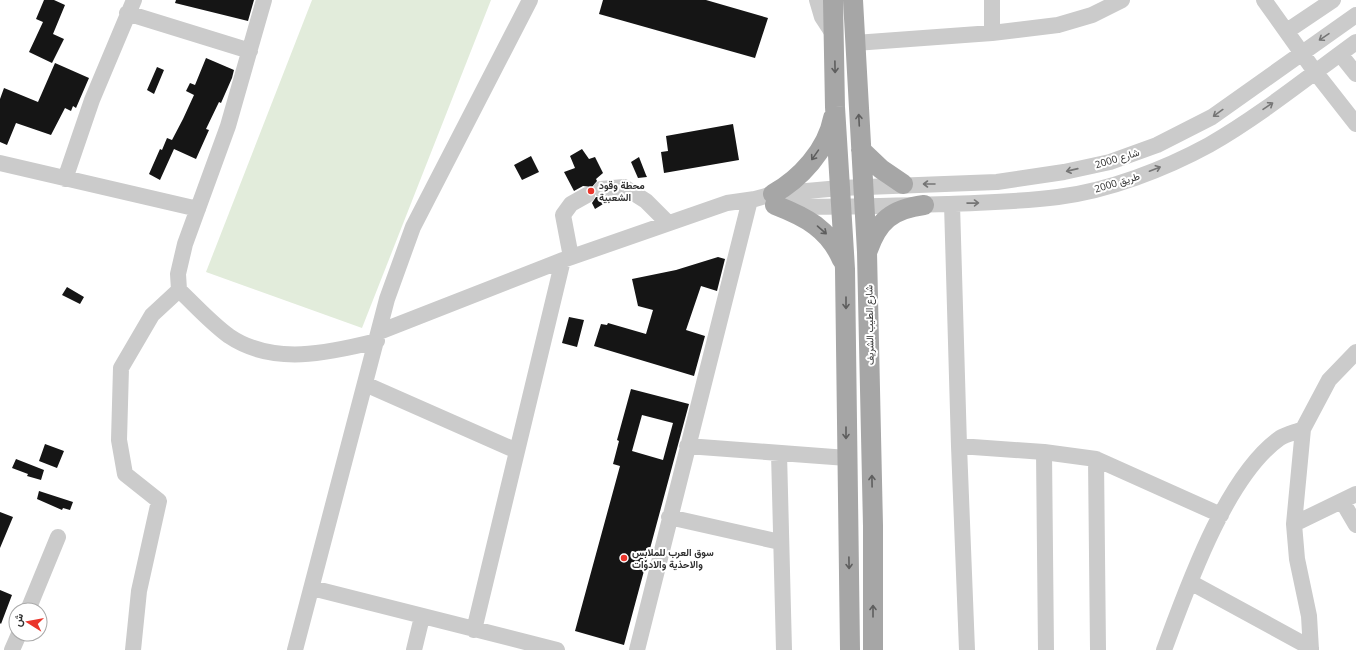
<svg xmlns="http://www.w3.org/2000/svg" width="1356" height="650" viewBox="0 0 1356 650" font-family="'Open Sans',Vazirmatn,sans-serif">
	<style>
		.green { fill: #e2ecdb }
		.building { fill: #151515; fill-rule: evenodd }
		.lines { fill: none; stroke-linecap: round; stroke-linejoin: round }
		.minor { stroke: #cbcbcb; stroke-width: 16 }
		.major { stroke: #a6a6a6; stroke-width: 20 }
		.oneway { stroke: #757575 }
		.oneway2 { stroke: #5e5e5e }
		.poi-dot { fill: #ea352b; stroke: #fff; stroke-width: 1.5 }
		.labels { text-anchor: middle; dominant-baseline: central; stroke-width: 4; stroke-linejoin: round; paint-order: stroke }
		.street-label { font-size: 10px; fill: #2e2e2e; stroke: #fff }
		.poi-label { font-size: 10px; font-weight: bold; fill: #2e2e2e; stroke: #fff; text-anchor: start }
	</style>
	<rect width="100%" height="100%" fill="#fff"/>
	<path class="green" d="M312 0H491L362 328 206 272Z"/>
	<path class="building" d="M44 0H54L65 5 53 34 64 39 52 63 29 52 43 22 36 19Z
		M176 0H254L248 21 175 3Z
		M603 0H706L768 18 755 58 599 14Z
		M206 58 234 70 232 78 221 103 219 102 206 129 209 130 196 159 174 149 160 180 149 174 160 149 162 150 167 138 172 140 183 119 194 95 186 91 190 83 195 85Z
		M55 63 89 78 76 108 73 106 71 111 65 108 51 135 16 123 7 145 0 142V99L4 88 38 102Z
		M157 67 164 70 154 94 147 90Z
		M733 124 739 160 664 173 661 152 668 151 666 136Z
		M582 149 589 159 595 157 603 173 596 179 597 181 592 187 583 186 574 191 564 172 575 168 570 156Z
		M531 156 539 172 522 180 514 165Z
		M639 157 646 175 647 177 638 178 631 162Z
		M596 197 606 198 608 201 595 209 592 203Z
		M718 257 725 259 717 291 701 286 686 330 705 336 694 376 594 346 601 324 607 325 608 323 646 334 653 310 638 306 632 279 676 270Z
		M67 287 84 297 80 304 62 295Z
		M569 317 584 320 577 347 562 343Z
		M631 389 689 404 624 645 575 631 620 466 613 464 619 441 617 440ZM642 415 673 423 663 460 632 451Z
		M45 444 64 451 57 468 39 461Z
		M16 459 44 470 41 480 27 476 28 474 12 468Z
		M39 491 73 502 70 510 63 508 62 510 37 499Z
		M0 512 13 517 0 548Z
		M0 590 12 595 1 624 0 623Z"/>
	<g class="lines">
		<path class="minor" d="M264 0 228 126 185 244 178 274 179 290C195 305 211 323 229 336 273 366 329 353 377 341
			M817 0 822 17 835 37
			M992 0V33
			M1264 0 1316 73 1356 124
			M127 13 250 51
			M1287 31 1333 0
			M855 43 992 33 1058 25 1092 15 1122 0
			M1340 54 1356 74
			M0 163 198 209
			M65 179 92 100 134 0
			M601 189 624 187 646 201 668 223
			M952 204 959 446 967 650
			M782 206C838 208 893 206 949 204 986 202 1021 202 1058 197 1108 191 1165 169 1209 145 1260 116 1309 76 1356 42
			M571 257 563 215 571 204 587 195
			M379 332 563 260 727 203 755 199 773 194 840 188 997 182 1064 172 1110 162 1157 145 1212 117 1356 15
			M365 384 517 451
			M687 446 847 458
			M959 446 1044 452 1046 650
			M1044 452 1096 459 1098 650
			M779 453 784 650
			M1096 459 1221 515
			M1342 501 1356 525
			M669 517 780 542
			M1294 524 1356 494
			M1190 582 1311 648
			M312 588 557 650
			M28 610 58 537
			M474 630 563 260
			M12 650 19 634
			M133 650 139 591 159 501 125 474 119 440 121 368 152 315 179 290
			M295 650 387 299 413 227 530 0
			M414 650 422 617
			M637 650 750 200
			M1164 650C1187 588 1226 476 1280 438 1287 434 1296 432 1303 429
			M1311 650 1309 616 1297 559 1294 524 1303 429 1329 380 1356 352"/>
		<path class="major" d="M833 0 835 107 845 269 850 650
			M853 0 867 252 873 526V650
			M861 150 881 169 903 184
			M773 194C800 179 827 150 833 118
			M775 205C806 217 829 229 842 260
			M868 250C878 221 892 209 924 205"/>
	</g>
	<defs><path id="oneway-shaft" d="M-6 0H5M1.5-3L5.5 0L1.5 3" fill="none" stroke-width="1.6" stroke-linecap="round" stroke-linejoin="round"/></defs>
	<g class="oneway">
		<use href="#oneway-shaft" transform="translate(1324 37) rotate(146)"/>
		<use href="#oneway-shaft" transform="translate(1268 106) rotate(-34)"/>
		<use href="#oneway-shaft" transform="translate(1218 113) rotate(144)"/>
		<use href="#oneway-shaft" transform="translate(1155 169) rotate(-21)"/>
		<use href="#oneway-shaft" transform="translate(1072 170) rotate(167)"/>
		<use href="#oneway-shaft" transform="translate(929 184) rotate(-180)"/>
		<use href="#oneway-shaft" transform="translate(973 203) rotate(-1)"/>
	</g>
	<g class="oneway2">
		<use href="#oneway-shaft" transform="translate(835 67) rotate(89)"/>
		<use href="#oneway-shaft" transform="translate(859 120) rotate(-93)"/>
		<use href="#oneway-shaft" transform="translate(815 155) rotate(125)"/>
		<use href="#oneway-shaft" transform="translate(822 230) rotate(41)"/>
		<use href="#oneway-shaft" transform="translate(846 303) rotate(90)"/>
		<use href="#oneway-shaft" transform="translate(846 433) rotate(90)"/>
		<use href="#oneway-shaft" transform="translate(872 481) rotate(-91)"/>
		<use href="#oneway-shaft" transform="translate(849 563) rotate(89)"/>
		<use href="#oneway-shaft" transform="translate(873 611) rotate(-90)"/>
	</g>
	<g class="poi-dot">
		<circle cx="591" cy="191" r="4"/>
		<circle cx="624" cy="558" r="4"/>
	</g>
	<g class="labels">
		<g class="street-label">
			<text transform="translate(1117 158) rotate(-17)">شارع 2000</text>
			<text transform="translate(1117 182) rotate(-17)">طريق 2000</text>
			<text transform="translate(869 325) rotate(-91)">شارع الطيب الشريف</text>
		</g>
		<g class="poi-label">
			<text x="599" y="185">محطة وقود<tspan x="599" dy="12">الشعبية</tspan></text>
			<text x="632" y="552">سوق العرب للملابس<tspan x="632" dy="12">والاحذية والادوات</tspan></text>
		</g>
	</g>
	<g transform="translate(28 622) rotate(281)"><circle r="19" fill="#ffffff" stroke="#ababab"/>
	<path d="M0-3L7 15L0 10L-7 15Z" fill="#ea352b"/>
	<text y="-6" font-size="11" font-weight="bold" text-anchor="middle" fill="#2e2e2e">ش</text>
	</g>
</svg>
